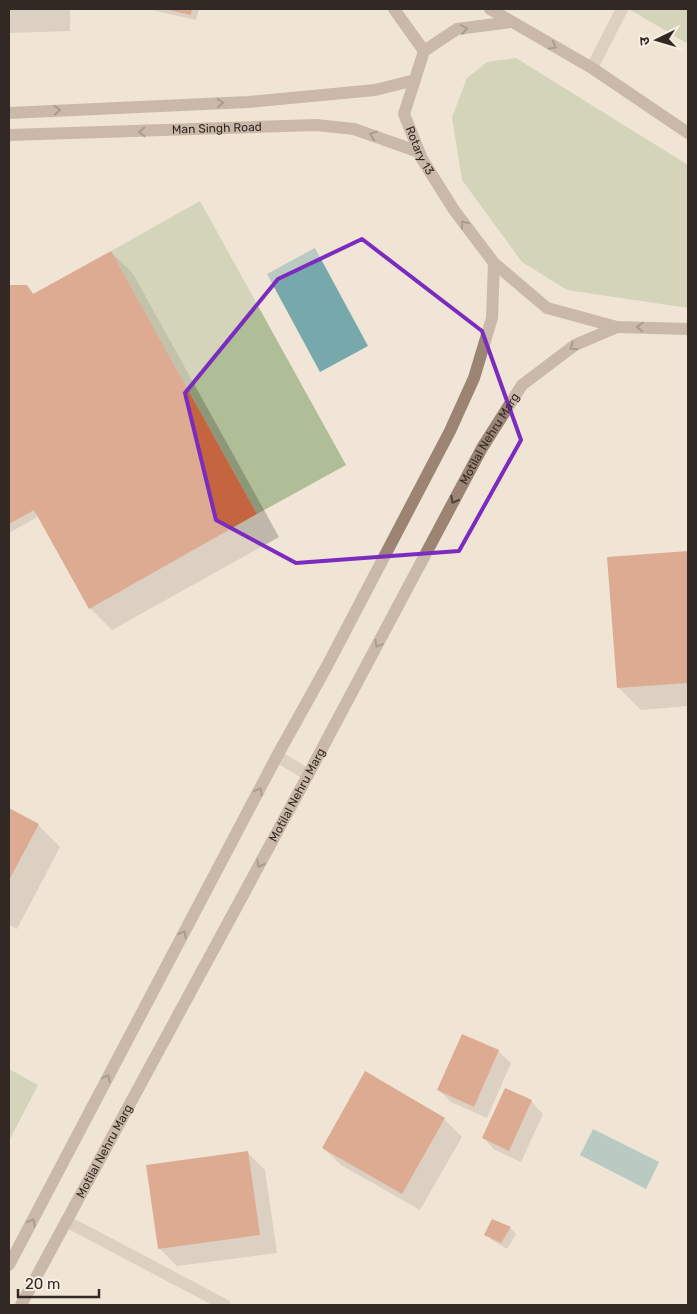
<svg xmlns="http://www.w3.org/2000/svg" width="697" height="1314" viewBox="0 0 697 1314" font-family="Rubik,'Noto Sans Devanagari',sans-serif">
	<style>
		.green { fill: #afbe97 }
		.water { fill: #76a8ac }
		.shadow { fill: #0003 }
		.building { fill: #c46540 }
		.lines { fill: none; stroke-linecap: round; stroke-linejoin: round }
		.lane { stroke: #c7b5a3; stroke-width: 12 }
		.street { stroke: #c7b5a3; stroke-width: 12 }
		.secondary { stroke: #9b8474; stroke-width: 12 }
		.oneway { stroke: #52443d }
		.marked { fill: none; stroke: #7b2cbf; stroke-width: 4; stroke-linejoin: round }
		.labels { text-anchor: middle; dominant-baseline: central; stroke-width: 5; stroke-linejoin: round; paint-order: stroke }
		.street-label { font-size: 12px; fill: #322925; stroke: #f8efe2 }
	</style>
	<rect width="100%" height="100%" fill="#f0e5d6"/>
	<path class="green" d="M629 9H688V44Z
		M516 58 688 165V308L567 290 522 262 462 180 452 117 467 78 487 62Z
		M200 201 346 465 257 514 111 251Z
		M9 1069 38 1085 9 1141Z"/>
	<path class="water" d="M315 248 368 346 320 372 267 274Z
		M593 1129 659 1162 646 1189 580 1155Z"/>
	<path class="shadow" d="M9 9H70V31L9 33Z
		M148 9H199L196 20Z
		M111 252 133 274 279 537 112 630 90 608 39 516 9 533V286H27L35 295Z
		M688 552V706L641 710 618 687 609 558Z
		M9 809 38 825 60 847 17 929 9 925Z
		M498 1051 511 1063 487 1118 451 1102 439 1090Z
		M531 1101 543 1114 521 1162 495 1150 483 1138Z
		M444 1119 462 1137 420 1210 341 1165 323 1148Z
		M247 1152 265 1170 277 1253 177 1266 160 1249Z
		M510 1228 516 1234 507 1249 492 1240 486 1234Z"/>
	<path class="building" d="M165 9H192L191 15Z
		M111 251 257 514 89 609 34 510 9 524V285H27L33 294Z
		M688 551V683L617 688 607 557Z
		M9 808 39 824 9 880Z
		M462 1034 499 1050 474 1107 437 1090Z
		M365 1071 445 1118 402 1194 322 1148Z
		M505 1088 532 1100 509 1151 482 1138Z
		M248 1151 260 1235 158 1249 146 1165Z
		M492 1219 511 1227 501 1243 484 1235Z"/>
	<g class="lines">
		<path class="lane" d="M592 68 622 9
			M277 756 308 775"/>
		<path class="street" d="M66 1221 225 1305"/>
		<g class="secondary">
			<path d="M394 9 424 51"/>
			<path d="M490 9 592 68 688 133"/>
			<path id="s1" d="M511 22 457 29 424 51 404 114 422 159 454 210 494 263 547 308 617 327 688 329"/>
			<path d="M9 113 248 102 375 90 415 80"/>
			<path id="s2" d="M9 135 316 125 354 129 419 152"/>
			<path d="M9 1265 277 756 327 666 450 431 474 378 492 318 494 263"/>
			<path id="s3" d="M21 1305 308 775 482 448 522 385 575 345 617 327"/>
		</g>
	</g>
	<defs><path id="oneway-chevron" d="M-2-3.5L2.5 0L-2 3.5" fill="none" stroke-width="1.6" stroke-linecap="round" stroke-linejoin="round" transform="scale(1.25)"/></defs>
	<g class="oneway">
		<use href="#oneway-chevron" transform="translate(464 29) rotate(-10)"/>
		<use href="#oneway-chevron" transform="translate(553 46) rotate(29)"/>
		<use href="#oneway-chevron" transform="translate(220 103) rotate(-2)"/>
		<use href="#oneway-chevron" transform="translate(57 110) rotate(-3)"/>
		<use href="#oneway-chevron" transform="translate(142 132) rotate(178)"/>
		<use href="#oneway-chevron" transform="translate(373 135) rotate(-162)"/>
		<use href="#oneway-chevron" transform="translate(464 224) rotate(-127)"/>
		<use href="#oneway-chevron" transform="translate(640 327) rotate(-178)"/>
		<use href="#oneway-chevron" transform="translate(573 347) rotate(147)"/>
		<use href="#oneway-chevron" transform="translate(454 500) rotate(118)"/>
		<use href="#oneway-chevron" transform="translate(378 644) rotate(118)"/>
		<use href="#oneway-chevron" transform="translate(259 791) rotate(-62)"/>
		<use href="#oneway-chevron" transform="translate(260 864) rotate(119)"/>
		<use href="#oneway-chevron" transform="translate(183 934) rotate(-62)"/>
		<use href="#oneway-chevron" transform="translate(107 1078) rotate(-62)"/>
		<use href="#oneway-chevron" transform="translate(32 1222) rotate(-62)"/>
	</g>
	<path d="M0 0H697V1314H0ZM362 239 482 331 521 440 459 551 296 563 216 520 185 393 278 279Z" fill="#f0e5d6" fill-opacity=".55" fill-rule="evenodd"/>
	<path class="marked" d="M362 239 482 331 521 440 459 551 296 563 216 520 185 393 278 279Z"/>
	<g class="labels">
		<g class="street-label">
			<text stroke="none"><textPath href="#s2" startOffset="208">Man Singh Road</textPath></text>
			<text stroke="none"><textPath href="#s1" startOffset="200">Rotary 13</textPath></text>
			<text stroke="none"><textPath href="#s3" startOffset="985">Motilal Nehru Marg</textPath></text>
			<text stroke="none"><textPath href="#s3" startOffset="580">Motilal Nehru Marg</textPath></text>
			<text stroke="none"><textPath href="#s3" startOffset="175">Motilal Nehru Marg</textPath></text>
		</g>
	</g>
	<rect width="697" height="1314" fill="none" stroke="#322925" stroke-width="20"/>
	<g transform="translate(657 40) rotate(265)" stroke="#f8efe2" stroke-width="4" paint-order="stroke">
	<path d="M0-4L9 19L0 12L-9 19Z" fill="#322925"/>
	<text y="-8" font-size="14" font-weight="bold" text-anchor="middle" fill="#322925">उ</text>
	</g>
	<path d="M18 1289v8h81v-8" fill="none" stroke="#322925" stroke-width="2.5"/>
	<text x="25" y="1289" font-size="15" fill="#322925" stroke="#f8efe2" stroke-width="4" paint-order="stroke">20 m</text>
</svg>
